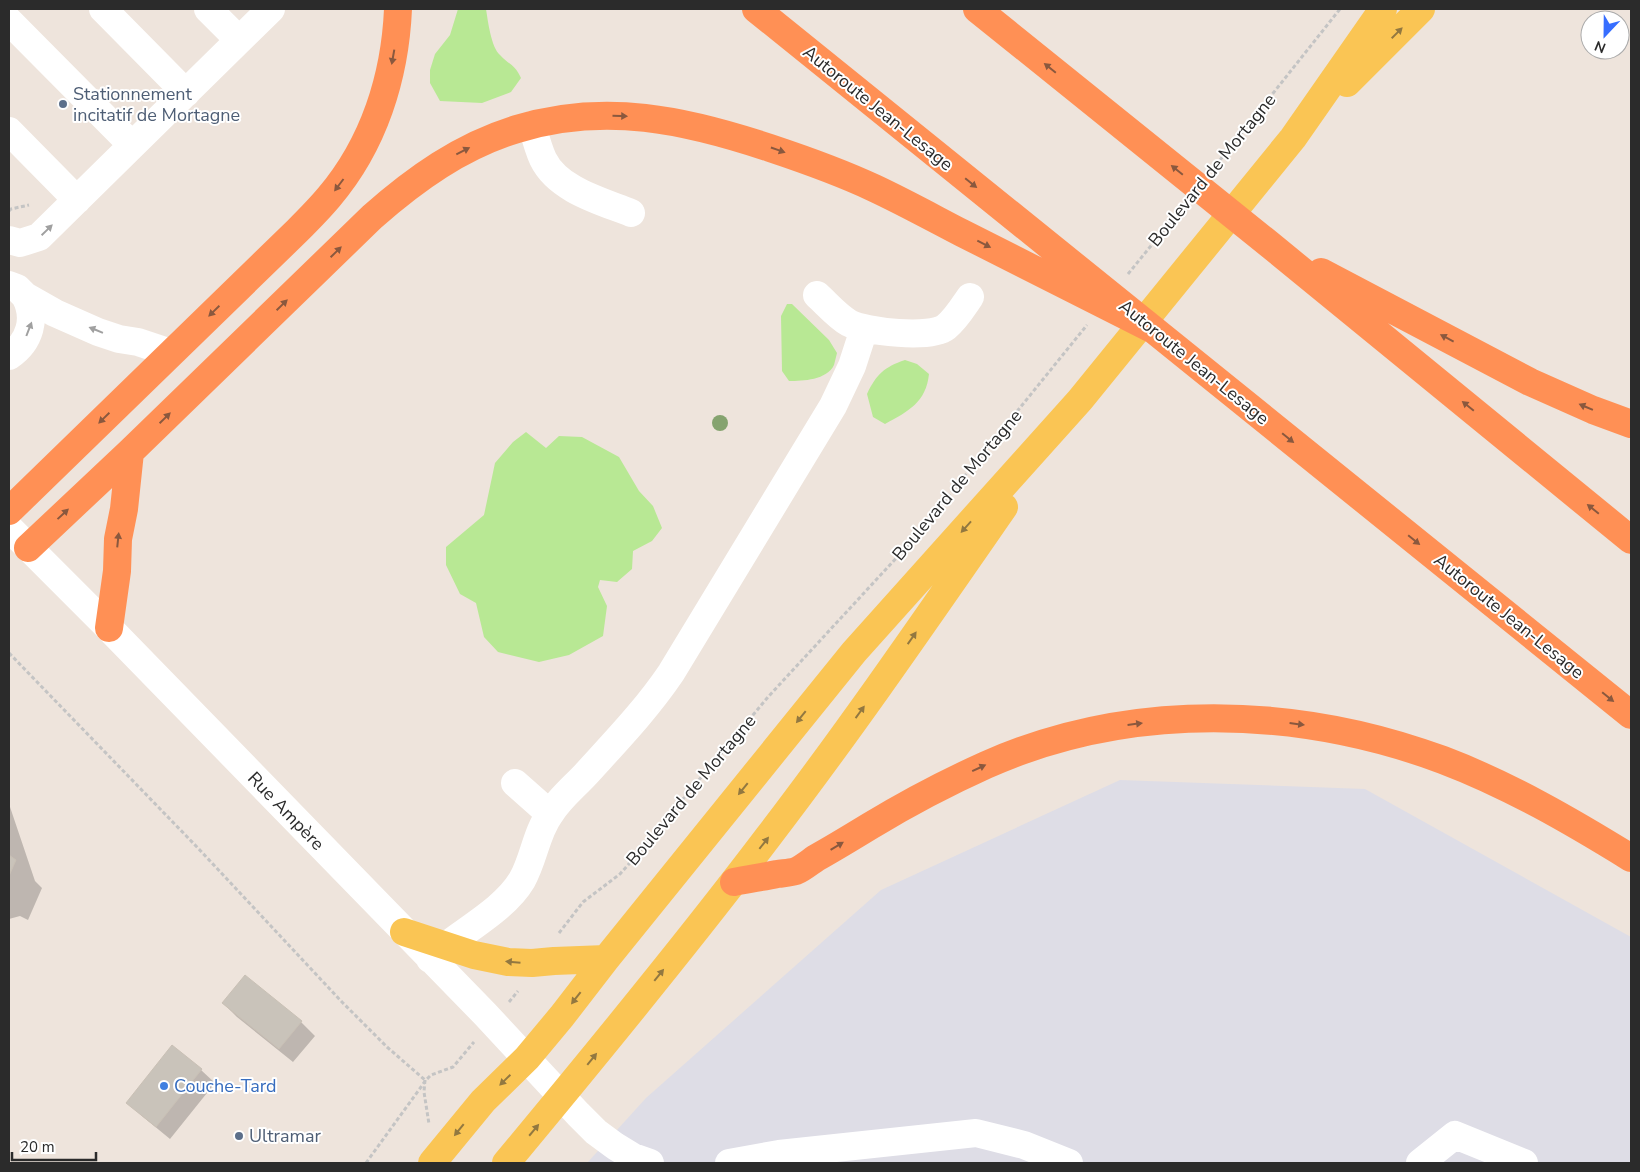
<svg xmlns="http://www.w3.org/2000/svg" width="1640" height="1172" viewBox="0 0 1640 1172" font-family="'Nunito Sans',sans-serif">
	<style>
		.industrial { fill: #dedde6 }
		.green { fill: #b8e894 }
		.shadow { fill: #0003 }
		.building { fill: #c9c3ba; stroke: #c9c0b5 }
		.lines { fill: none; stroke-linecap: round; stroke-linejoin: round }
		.path { stroke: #c4c4c4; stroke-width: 3; stroke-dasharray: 4 2.5; stroke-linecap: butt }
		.minor { stroke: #fff; stroke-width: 28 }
		.major { stroke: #fac554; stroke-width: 28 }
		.highway { stroke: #ff9055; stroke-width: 28 }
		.tree { fill: #85a36f }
		.oneway { fill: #927840 }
		.oneway2 { fill: #8a583e }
		.oneway3 { fill: #a0a0a0 }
		.service-dot { fill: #5c6f8a; stroke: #fff; stroke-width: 2 }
		.shop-dot { fill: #3f7fe0; stroke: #fff; stroke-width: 2 }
		.labels { text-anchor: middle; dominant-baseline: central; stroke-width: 4; stroke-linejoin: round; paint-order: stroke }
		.service-label { font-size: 18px; fill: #4e5e75; stroke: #fff; text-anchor: start }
		.street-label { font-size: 18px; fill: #2b2b2b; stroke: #fff }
		.shop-label { font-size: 18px; fill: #366cbe; stroke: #fff; text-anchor: start }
	</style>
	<rect width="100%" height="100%" fill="#eee4dc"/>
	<path class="industrial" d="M1120 780 1365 789 1631 937V1163H587L646 1098 881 890Z"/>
	<path class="green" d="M458 9H486C488 21 491 47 500 55 510 66 514 63 521 78L511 92 482 103 440 101 430 83V70L435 54 450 35Z
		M787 304H792L829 340 837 353C836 357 835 361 834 365 827 380 803 381 789 381L782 371 781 316Z
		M905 360 917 364 929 374C926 402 909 411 885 424L873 417 867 394C876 375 884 367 905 360Z
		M526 432 546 448 559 436 582 437 619 457 639 491 653 506 662 528 652 541 633 551 632 569 617 582 600 580 598 587 607 606 603 636 569 655 539 662 498 652 484 637 476 603 460 594 446 565V547L484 515 495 463 513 442Z"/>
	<path class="shadow" d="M9 804 35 881 42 888 28 920 20 916 9 919Z
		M223 1003 301 1022 315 1036 293 1062 237 1017Z
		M201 1070 215 1083 170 1139 142 1116 128 1102Z"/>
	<path class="building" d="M9 855 16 860 9 876Z
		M245 975 302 1021 279 1049 222 1003Z
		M172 1045 202 1069 156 1127 126 1103Z"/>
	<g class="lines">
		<path class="path" d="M1216 165 1340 9
			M9 211 11 209 29 205
			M1128 274 1181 209
			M9 653 196 846 342 1002 387 1047 425 1080
			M559 933 583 902 620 874 628 865 768 697 912 541 1087 325
			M509 1002 518 991
			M425 1080 424 1092 429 1124
			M366 1163 426 1080 431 1075 453 1067 474 1042"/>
		<path class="minor" d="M103 9 186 93
			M208 9 239 40
			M9 21 132 145
			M532 125C535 136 538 148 543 159 558 190 601 201 631 213
			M9 131 77 200
			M9 240 20 243 39 237 271 9
			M9 285 17 288 25 296 55 313 98 332 119 339 138 342 171 353
			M817 295C827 304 837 316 849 323 866 332 931 339 946 327 956 319 963 307 970 297
			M9 356C30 342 37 318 25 296
			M9 528 109 628 485 1014 578 1114 596 1132 615 1146 633 1157 650 1163
			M515 783 550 814
			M430 959C458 933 503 912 522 880 534 859 536 833 550 814 559 799 574 787 586 774 615 742 646 710 671 673L833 406 852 366 864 329
			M729 1163 779 1154 976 1133 1024 1145 1069 1163
			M1420 1163 1455 1135 1524 1163"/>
		<path class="major" d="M1347 83 1421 9
			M404 932 474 955 508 962 532 963 554 961 606 959
			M432 1163 483 1101 527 1058 562 1016 606 959 854 652 1080 400 1293 138 1383 9
			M506 1163C595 1056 684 948 768 837 850 730 927 618 1004 507"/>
		<path class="highway" d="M756 9 1631 715
			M977 9 1269 244 1631 540
			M1321 272 1530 382 1593 410 1631 424
			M9 511 297 231C308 220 319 209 329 197 374 144 395 77 398 9
			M28 548 130 452 372 217C415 179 461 146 517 129 605 102 686 120 770 148 806 160 840 172 874 188 904 202 933 218 962 233 1026 265 1090 298 1154 330
			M109 628 117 571 118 539 124 509 130 452
			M734 882C748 879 763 877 777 874 783 873 790 873 796 871 803 868 810 862 816 858 834 848 852 837 870 826 908 803 946 783 986 765 1130 701 1297 706 1443 760 1509 785 1571 821 1631 858"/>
	</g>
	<circle class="tree" cx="720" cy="423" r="8"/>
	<defs><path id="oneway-solid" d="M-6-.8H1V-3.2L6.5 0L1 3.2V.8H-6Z" transform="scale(1.25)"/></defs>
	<g class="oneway">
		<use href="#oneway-solid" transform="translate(1397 33) rotate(-45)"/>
		<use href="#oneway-solid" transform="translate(966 527) rotate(132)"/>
		<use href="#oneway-solid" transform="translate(912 638) rotate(-55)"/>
		<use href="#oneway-solid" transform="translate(860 712) rotate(-54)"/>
		<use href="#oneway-solid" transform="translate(801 717) rotate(129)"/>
		<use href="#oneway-solid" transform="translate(743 789) rotate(129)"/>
		<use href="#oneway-solid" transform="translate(764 843) rotate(-52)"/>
		<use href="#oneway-solid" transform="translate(513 962) rotate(-175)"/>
		<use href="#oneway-solid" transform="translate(659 975) rotate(-51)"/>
		<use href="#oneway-solid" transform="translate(576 998) rotate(128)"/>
		<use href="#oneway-solid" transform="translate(592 1059) rotate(-51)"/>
		<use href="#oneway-solid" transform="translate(505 1080) rotate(136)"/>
		<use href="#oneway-solid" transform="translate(459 1130) rotate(129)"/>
		<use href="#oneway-solid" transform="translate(534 1130) rotate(-50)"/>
	</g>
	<g class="oneway2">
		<use href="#oneway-solid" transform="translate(393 57) rotate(100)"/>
		<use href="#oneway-solid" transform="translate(1050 68) rotate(-141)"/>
		<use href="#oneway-solid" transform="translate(620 116) rotate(1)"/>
		<use href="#oneway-solid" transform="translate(778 150) rotate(19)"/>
		<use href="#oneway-solid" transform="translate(463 151) rotate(-27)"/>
		<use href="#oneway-solid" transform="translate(1177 170) rotate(-141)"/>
		<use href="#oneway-solid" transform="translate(971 183) rotate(39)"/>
		<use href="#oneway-solid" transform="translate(339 185) rotate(127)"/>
		<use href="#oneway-solid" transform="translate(984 244) rotate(27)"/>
		<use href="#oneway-solid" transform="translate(336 252) rotate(-44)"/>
		<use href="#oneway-solid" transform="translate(282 305) rotate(-44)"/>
		<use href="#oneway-solid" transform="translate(214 311) rotate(136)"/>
		<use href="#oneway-solid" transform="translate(1447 338) rotate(-152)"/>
		<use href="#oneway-solid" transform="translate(1468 406) rotate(-141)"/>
		<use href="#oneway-solid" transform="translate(1586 407) rotate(-157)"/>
		<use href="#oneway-solid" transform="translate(104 418) rotate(136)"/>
		<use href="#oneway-solid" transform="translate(165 418) rotate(-44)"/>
		<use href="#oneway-solid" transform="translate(1288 438) rotate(39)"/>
		<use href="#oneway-solid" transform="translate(1593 509) rotate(-141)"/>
		<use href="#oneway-solid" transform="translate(63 514) rotate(-43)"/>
		<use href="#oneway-solid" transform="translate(118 540) rotate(-84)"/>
		<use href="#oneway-solid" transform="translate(1414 540) rotate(39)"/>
		<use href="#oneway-solid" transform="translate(1608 697) rotate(39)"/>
		<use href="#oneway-solid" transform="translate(1135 724) rotate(-7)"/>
		<use href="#oneway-solid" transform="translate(1297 724) rotate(7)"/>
		<use href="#oneway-solid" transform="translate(979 768) rotate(-25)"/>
		<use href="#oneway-solid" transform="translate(837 846) rotate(-31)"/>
	</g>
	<g class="oneway3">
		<use href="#oneway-solid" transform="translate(47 230) rotate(-44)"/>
		<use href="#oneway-solid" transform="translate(29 329) rotate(-69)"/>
		<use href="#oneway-solid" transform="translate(96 330) rotate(-158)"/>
	</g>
	<g class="service-dot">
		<circle cx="63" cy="104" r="5"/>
		<circle cx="239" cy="1136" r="5"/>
	</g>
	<circle class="shop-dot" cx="164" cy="1086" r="5"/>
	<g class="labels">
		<g class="service-label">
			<text x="73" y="94">Stationnement<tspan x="73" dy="21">incitatif de Mortagne</tspan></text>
			<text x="249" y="1136">Ultramar</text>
		</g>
		<g class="street-label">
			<text transform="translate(878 108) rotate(39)">Autoroute Jean-Lesage</text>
			<text transform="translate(1212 170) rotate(-51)">Boulevard de Mortagne</text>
			<text transform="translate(1194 362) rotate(39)">Autoroute Jean-Lesage</text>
			<text transform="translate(957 485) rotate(-50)">Boulevard de Mortagne</text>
			<text transform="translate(1509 616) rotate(39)">Autoroute Jean-Lesage</text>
			<text transform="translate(691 790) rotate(-50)">Boulevard de Mortagne</text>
			<text transform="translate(286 811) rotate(46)">Rue Ampère</text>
		</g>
		<g class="shop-label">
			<text x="174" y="1086">Couche-Tard</text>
		</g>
	</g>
	<rect width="1640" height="1172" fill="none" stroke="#2b2b2b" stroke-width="20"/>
	<g transform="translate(1605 35) rotate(202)"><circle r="24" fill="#ffffff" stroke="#aaaaaa"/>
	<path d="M0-4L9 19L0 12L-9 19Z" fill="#376eff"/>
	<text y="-8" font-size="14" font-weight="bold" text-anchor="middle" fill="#2b2b2b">N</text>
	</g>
	<path d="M12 1152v8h84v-8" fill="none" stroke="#2b2b2b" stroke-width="2.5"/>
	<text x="20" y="1152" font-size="15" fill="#2b2b2b" stroke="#ffffff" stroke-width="4" paint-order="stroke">20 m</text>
</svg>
